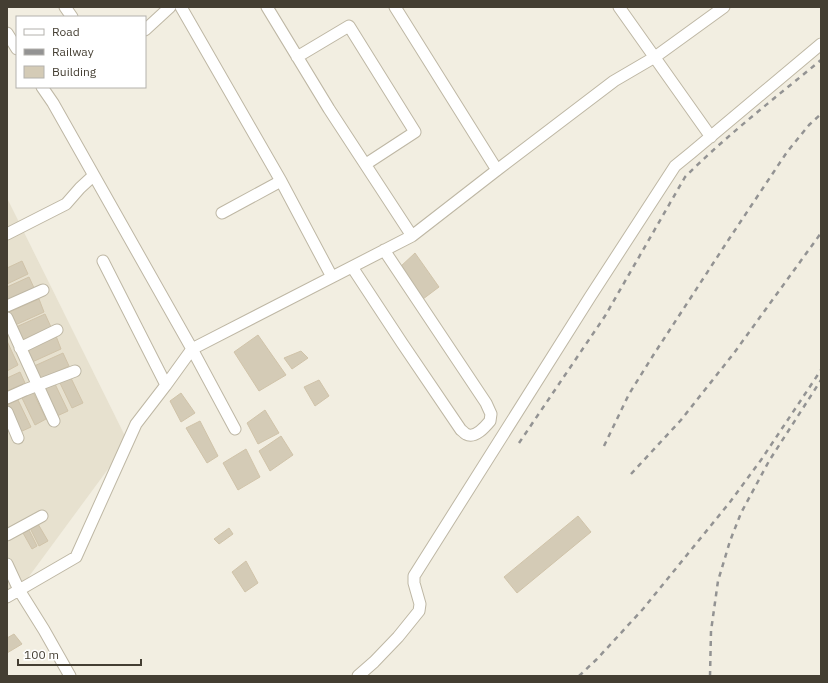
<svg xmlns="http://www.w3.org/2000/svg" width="828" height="683" viewBox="0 0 828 683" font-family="'IBM Plex Sans',sans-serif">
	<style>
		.residential { fill: #e7e1cf }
		.building { fill: #d4cbb6; stroke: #d0c3a9 }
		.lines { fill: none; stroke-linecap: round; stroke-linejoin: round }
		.minor-casing { stroke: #beb7a4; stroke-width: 13 }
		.minor { stroke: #fff; stroke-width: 11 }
		.rail { stroke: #939393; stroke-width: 2.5; stroke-dasharray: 5 5; stroke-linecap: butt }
	</style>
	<rect width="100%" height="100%" fill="#f2eee1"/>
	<path class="residential" d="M7 198 128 442 19 590 7 595Z"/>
	<path class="building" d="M415 253 439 287 423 299 400 267Z
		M22 261 28 274 7 284V268Z
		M29 277 35 290 7 302V287Z
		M39 299 44 312 13 326 7 313Z
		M45 314 51 327 20 341 14 328Z
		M258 335 286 375 259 391 234 352Z
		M56 336 61 349 30 363 24 350Z
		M7 341 18 365 7 371Z
		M301 351 308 358 292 369 284 358Z
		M63 353 69 366 38 380 32 367Z
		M20 372 25 383 7 391V378Z
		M70 376 83 403 72 408 59 381Z
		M319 380 329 396 315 406 304 387Z
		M55 384 68 411 57 416 44 389Z
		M33 392 46 419 35 425 22 398Z
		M181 393 195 413 181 422 170 401Z
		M18 400 31 427 20 432 7 406V405Z
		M265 410 279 433 258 444 247 423Z
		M200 421 218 456 207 463 186 428Z
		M281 436 293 455 270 471 259 451Z
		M246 449 260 477 238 490 223 463Z
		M578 516 591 532 517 593 504 577Z
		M38 524 48 541 39 546 30 528Z
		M229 528 233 534 219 544 214 539Z
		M29 530 37 546 32 549 23 533Z
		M246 561 258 583 245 592 232 572Z
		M14 634 22 644 7 653V638Z"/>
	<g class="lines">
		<g class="minor-casing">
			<path id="minor" d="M65 7 72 17
				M181 7 281 181 332 277
				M267 7 329 109 412 236
				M395 7 497 170
				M619 7 711 137
				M145 30 170 7
				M7 33 17 49
				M297 57 349 26 415 132 366 164
				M42 87 53 103 192 349 235 429
				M222 213 281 181
				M7 234 66 204 80 188 93 176
				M103 261 166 385
				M352 267 402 343 461 430C463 431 464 433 466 434 475 439 485 427 490 421L491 414 486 403 384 250
				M7 306 43 290
				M7 318 54 421
				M20 348 57 330
				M7 398 25 390 75 371
				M7 412 18 438
				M7 535 42 516
				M7 564 19 590 44 630 70 676
				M7 597 76 557 136 424 166 385 192 349 412 236 497 170 614 81 655 57 724 7
				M358 676 374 662 398 637 419 611 420 604 414 583V576L590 297 675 166 691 153 821 44"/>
		</g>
		<use href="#minor" class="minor"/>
		<path class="rail" d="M519 443 605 316 685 177C727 135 775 98 821 60
			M604 446 629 394 654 354 729 239 787 152 809 125 821 114
			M631 474 681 420 734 353 821 233
			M579 676 597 659 643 609 730 502 761 460 821 370
			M710 676 711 631 718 581 730 541 741 513 769 461 821 380"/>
	</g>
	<rect width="828" height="683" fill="none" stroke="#443e32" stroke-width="16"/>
	<rect x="16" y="16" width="130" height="72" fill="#ffffff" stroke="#b4b2ad"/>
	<rect x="24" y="29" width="20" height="6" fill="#ffffff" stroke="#b4b2ad"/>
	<text x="52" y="36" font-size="12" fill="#443e32">Road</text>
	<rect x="24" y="49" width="20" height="6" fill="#939393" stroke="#b4b2ad"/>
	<text x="52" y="56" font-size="12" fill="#443e32">Railway</text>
	<rect x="24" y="66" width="20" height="12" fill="#d4cbb6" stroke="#b4b2ad"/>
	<text x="52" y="76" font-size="12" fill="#443e32">Building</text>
	<path d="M18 659v6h123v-6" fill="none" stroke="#443e32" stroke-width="2"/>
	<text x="24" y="659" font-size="12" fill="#443e32" stroke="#ffffff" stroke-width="3" paint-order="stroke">100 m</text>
</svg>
